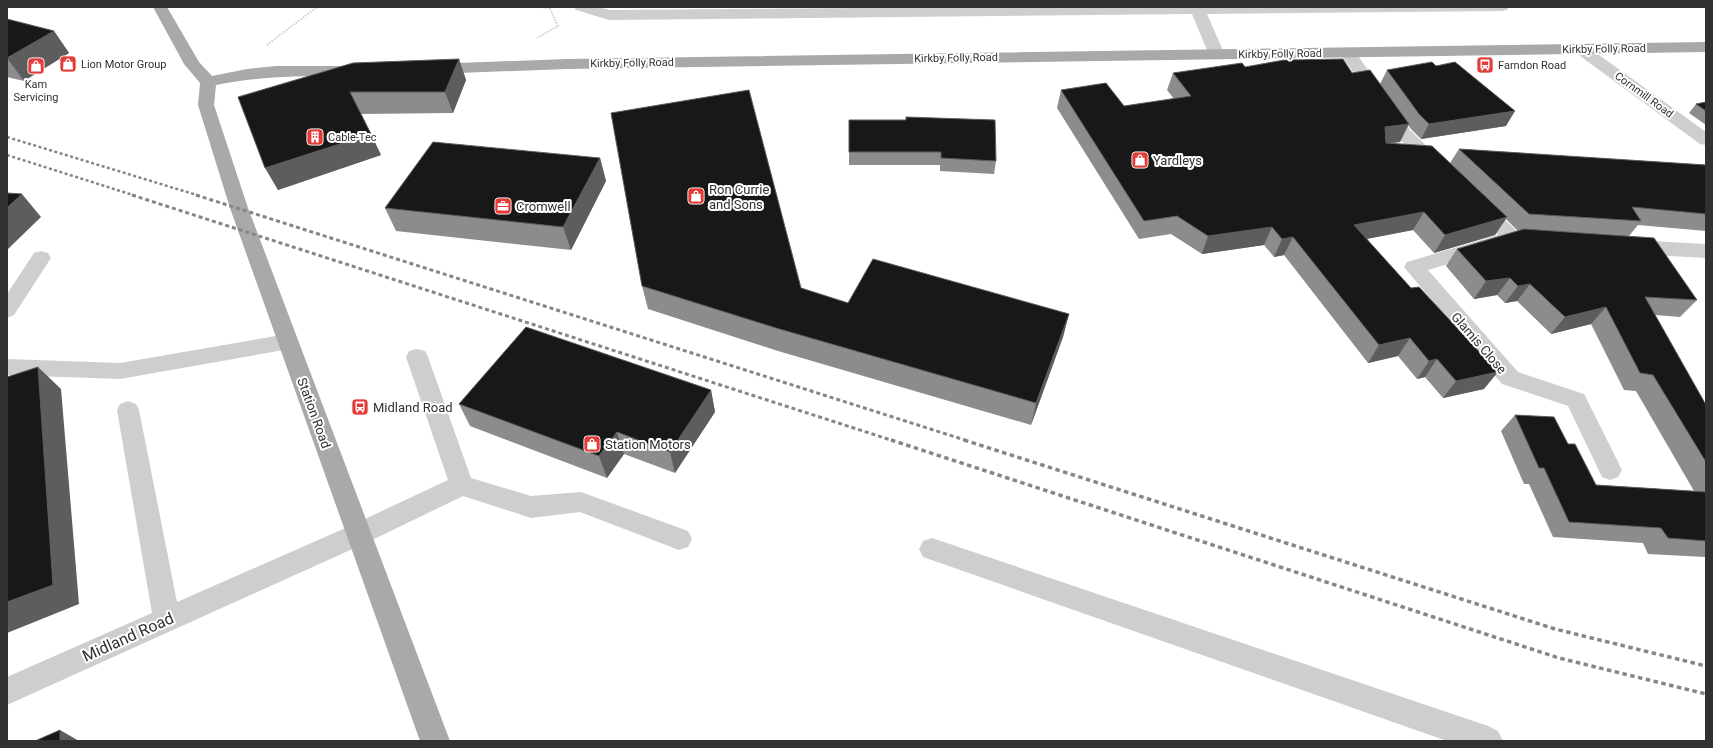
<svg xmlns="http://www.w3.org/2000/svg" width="1713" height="748" viewBox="0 0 1713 748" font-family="Roboto,sans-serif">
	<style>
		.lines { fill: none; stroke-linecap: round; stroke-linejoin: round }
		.path { stroke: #cecece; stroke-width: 2; stroke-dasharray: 1.5 1.5; stroke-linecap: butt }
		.minor { fill: #cecece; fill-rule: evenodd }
		.major { fill: #a9a9a9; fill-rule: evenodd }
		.rail-far2 { stroke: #868686; stroke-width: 2.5; stroke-dasharray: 3 2.5; stroke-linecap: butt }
		.rail-far1 { stroke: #868686; stroke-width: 3; stroke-dasharray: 4 3; stroke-linecap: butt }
		.rail { stroke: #868686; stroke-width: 3.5; stroke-dasharray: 4.5 3.5; stroke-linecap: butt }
		.wall { fill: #8c8c8c }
		.shaded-wall { fill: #5d5d5d }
		.building { fill: #181818; stroke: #5d5d5d }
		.labels { text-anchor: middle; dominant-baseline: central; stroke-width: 4; stroke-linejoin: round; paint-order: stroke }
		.far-street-label { font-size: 11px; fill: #313131; stroke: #fff }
		.far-poi-label { font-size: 11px; fill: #313131; stroke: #fff; text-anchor: start }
		.poi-label { font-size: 13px; fill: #313131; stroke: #fff; text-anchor: start }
		.street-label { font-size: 13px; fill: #313131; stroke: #fff }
		.near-street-label { font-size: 16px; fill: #313131; stroke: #fff }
	</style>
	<rect width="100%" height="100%" fill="#fff"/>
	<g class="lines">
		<path class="path" d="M540 7 551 8
			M537 38 558 26 550 9
			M267 45 317 7"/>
		<path class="minor" d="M574 7H597L610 10 999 7H1509L1507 10 1502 11 1207 14 1225 55 1223 58H1211L1209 55 1192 14 609 20 576 10Z
			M1582 45 1588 47 1706 132V145L1700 144 1576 53 1574 50 1576 47Z
			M1348 48 1354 50 1410 130 1442 161 1445 165 1442 169 1436 171 1430 169 1398 138 1340 53 1342 50Z
			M1479 200 1486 202 1519 233 1522 238 1519 243 1428 270 1518 372 1584 394 1622 470 1618 477 1610 480 1602 477 1568 406 1502 384 1404 267 1407 262 1498 235 1470 206 1472 202Z
			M1633 240 1706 244V258L1633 254 1626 252 1623 247 1626 242Z
			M41 251 48 253 51 258 14 315 7 318V294L34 253Z
			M287 334 295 336 298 342 295 348 120 379 7 375V359L120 363Z
			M417 349 425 351 428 357 471 478 531 496 581 492 688 531 692 539 688 547 679 550 580 512 531 518 463 496 368 542 7 705V677L152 613 117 410 120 404 128 401 136 404 139 410 177 602 350 526 448 480 406 357 409 351Z
			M932 538 1488 726 1498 731 1503 741H1447L923 557 919 549 923 541Z"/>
		<path class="major" d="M153 7H167L199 62 212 76 247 69 276 66H358L364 68 366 71 364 74 358 76C308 76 266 75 216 85L214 105 248 208 450 741H420L230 208 198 105 200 83 184 64Z
			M1706 42V52L567 69 432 74 426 72 424 69 426 66 432 64 567 59Z"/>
		<path class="rail-far2" d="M7 137 200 196
			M7 155 136 196"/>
		<path class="rail-far1" d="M132 195 894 441
			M196 195 968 441"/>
		<path class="rail" d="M891 440 1559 658 1706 694
			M964 440 1555 629 1706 666"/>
	</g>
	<path class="wall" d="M7 19 54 31 69 53 24 81 7 77Z
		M459 59 466 80 453 113 361 114 381 155 278 190 238 97Z
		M1245 67 1352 73 1380 84 1387 70 1506 126 1421 139 1411 129 1408 125 1400 142 1390 143 1450 163 1459 149 1706 165V231L1638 225 1629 236 1697 300 1680 317 1655 315 1706 405V557L1648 554 1643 543 1553 537 1529 484H1524L1501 431 1515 415 1568 444 1596 485 1694 491 1636 391 1624 390 1591 324 1551 334 1517 301 1505 303 1497 295 1474 299 1446 266 1457 249 1519 231H1518L1506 219 1495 235 1434 253 1413 230 1367 239 1484 389 1443 398 1425 377 1417 379 1398 356 1368 363 1284 255 1274 257 1264 245 1202 254 1171 234 1139 239 1057 108 1061 90 1124 106 1174 99 1167 90 1173 73Z
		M1706 102V125L1689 113 1696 104Z
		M849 120 996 161 994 174 940 171V165H849Z
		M600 158 606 181 571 250 396 231 385 208Z
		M642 286 801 288 848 303 1069 314 1063 337 1031 425 778 351 648 309Z
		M711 390 715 412 675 473 624 454 607 478 470 426 459 404Z"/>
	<path class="shaded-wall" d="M54 31 69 53 24 81 7 58Z
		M459 59 466 80 453 113 445 92Z
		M1515 111 1506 126 1421 139 1429 124Z
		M1409 124 1400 142 1376 145 1385 127Z
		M371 134 381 155 278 190 265 168Z
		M600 158 606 181 571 250 563 227Z
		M22 194 41 217 7 250V208Z
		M1424 212 1413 230 1345 243 1354 225Z
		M1507 217 1495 235 1434 253 1445 235Z
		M1272 227 1264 245 1202 254 1208 236Z
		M1293 237 1284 255 1274 257 1282 239Z
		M1510 278 1497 295 1474 299 1486 281Z
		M1530 284 1517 301 1505 303 1518 286Z
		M1606 307 1591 324 1551 334 1565 317Z
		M1069 314 1063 337 1031 425 1036 403Z
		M1410 338 1398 356 1368 363 1379 345Z
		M1437 359 1425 377 1417 379 1429 361Z
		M38 367 61 389 79 604 7 633V602Z
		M1498 372 1484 389 1443 398 1456 381Z
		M711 390 715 412 675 473 670 452Z
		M617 432 624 454 607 478 599 456Z
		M60 730 79 741H60Z"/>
	<path class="building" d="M7 19 54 31 7 58Z
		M459 59 445 92H350L371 134 265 168 238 97 353 63Z
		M1343 59 1352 73 1370 70 1409 124 1385 127 1386 143 1432 146 1507 217 1445 235 1424 212 1354 225 1411 288 1419 287 1498 372 1456 381 1437 359 1429 361 1410 338 1379 345 1293 237 1282 239 1272 227 1208 236 1177 216 1144 221 1061 90 1106 83 1124 106 1191 96 1173 73 1242 63 1245 67 1284 60Z
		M1432 62 1436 66 1455 62 1515 111 1429 124 1419 114 1387 70Z
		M749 90 801 288 848 303 873 259 1069 314 1036 403 776 328 642 286 611 113Z
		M1706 102V111L1696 104Z
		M906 117 995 120 996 161 941 158V152H849V120H906Z
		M433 142 600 158 563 227 385 208Z
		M1459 149 1706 165V214L1632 207 1641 221 1529 214Z
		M7 193 22 194 7 208Z
		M1524 229 1654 238 1697 300 1645 297 1706 405V462L1653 375 1640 373 1606 307 1565 317 1530 284 1518 286 1510 278 1486 281 1457 249Z
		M526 327 711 390 670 452 617 432 599 456 459 404Z
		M38 367 53 585 7 602V377Z
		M1515 415 1554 417 1568 444H1575L1596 485 1706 492V541L1668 538 1661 528 1569 522 1544 468H1539Z
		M60 730V741H35Z"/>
	<defs>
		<g id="shop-square" transform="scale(0.9)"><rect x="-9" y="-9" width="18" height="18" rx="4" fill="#e33c38" stroke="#fff"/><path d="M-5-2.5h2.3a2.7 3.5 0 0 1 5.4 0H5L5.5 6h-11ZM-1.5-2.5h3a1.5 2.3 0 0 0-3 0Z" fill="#fff"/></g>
		<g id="bus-square" transform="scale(0.9)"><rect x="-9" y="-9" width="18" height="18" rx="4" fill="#e33c38" stroke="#fff"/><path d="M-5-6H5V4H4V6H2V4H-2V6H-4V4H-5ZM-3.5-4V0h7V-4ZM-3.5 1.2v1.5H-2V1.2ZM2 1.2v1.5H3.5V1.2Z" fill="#fff"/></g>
		<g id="building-square" transform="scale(0.9)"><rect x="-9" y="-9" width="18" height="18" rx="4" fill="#e33c38" stroke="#fff"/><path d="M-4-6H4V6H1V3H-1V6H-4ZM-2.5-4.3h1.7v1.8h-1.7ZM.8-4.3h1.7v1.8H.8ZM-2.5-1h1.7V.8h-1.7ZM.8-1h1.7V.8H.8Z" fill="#fff"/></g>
		<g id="office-square" transform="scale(0.9)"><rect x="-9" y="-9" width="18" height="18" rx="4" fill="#e33c38" stroke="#fff"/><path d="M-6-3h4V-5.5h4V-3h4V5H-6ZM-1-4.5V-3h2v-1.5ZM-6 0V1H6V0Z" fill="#fff"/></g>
	</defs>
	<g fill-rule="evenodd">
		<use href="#shop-square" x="68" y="64"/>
		<use href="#bus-square" x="1485" y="65"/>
		<use href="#shop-square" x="36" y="66"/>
		<use href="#building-square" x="315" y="137"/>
		<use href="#shop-square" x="1140" y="160"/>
		<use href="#shop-square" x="696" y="196"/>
		<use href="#office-square" x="503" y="206"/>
		<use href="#bus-square" x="360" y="407"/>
		<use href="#shop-square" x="592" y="444"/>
	</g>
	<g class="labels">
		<g class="far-street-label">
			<text transform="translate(1604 49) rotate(-1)">Kirkby Folly Road</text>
			<text transform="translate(1280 54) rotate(-1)">Kirkby Folly Road</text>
			<text transform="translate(956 58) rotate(-1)">Kirkby Folly Road</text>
			<text transform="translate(632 63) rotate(-1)">Kirkby Folly Road</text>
			<text transform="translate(1644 95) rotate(36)">Cornmill Road</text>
		</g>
		<g class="far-poi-label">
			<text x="81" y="64">Lion Motor Group</text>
			<text x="1498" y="65">Farndon Road</text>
			<text x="36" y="84" text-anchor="middle">Kam<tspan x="36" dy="13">Servicing</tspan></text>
			<text x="328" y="137">Cable-Tec</text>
		</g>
		<g class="poi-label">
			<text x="1153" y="160">Yardleys</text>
			<text x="709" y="189">Ron Currie<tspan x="709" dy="15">and Sons</tspan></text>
			<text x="516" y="206">Cromwell</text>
			<text x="373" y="407">Midland Road</text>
			<text x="605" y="444">Station Motors</text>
		</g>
		<g class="street-label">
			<text transform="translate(1479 343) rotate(49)">Glamis Close</text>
			<text transform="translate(314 413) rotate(70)">Station Road</text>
		</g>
		<g class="near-street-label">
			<text transform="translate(128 637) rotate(-24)">Midland Road</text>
		</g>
	</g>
	<rect width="1713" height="748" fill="none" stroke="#313131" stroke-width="16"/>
</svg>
